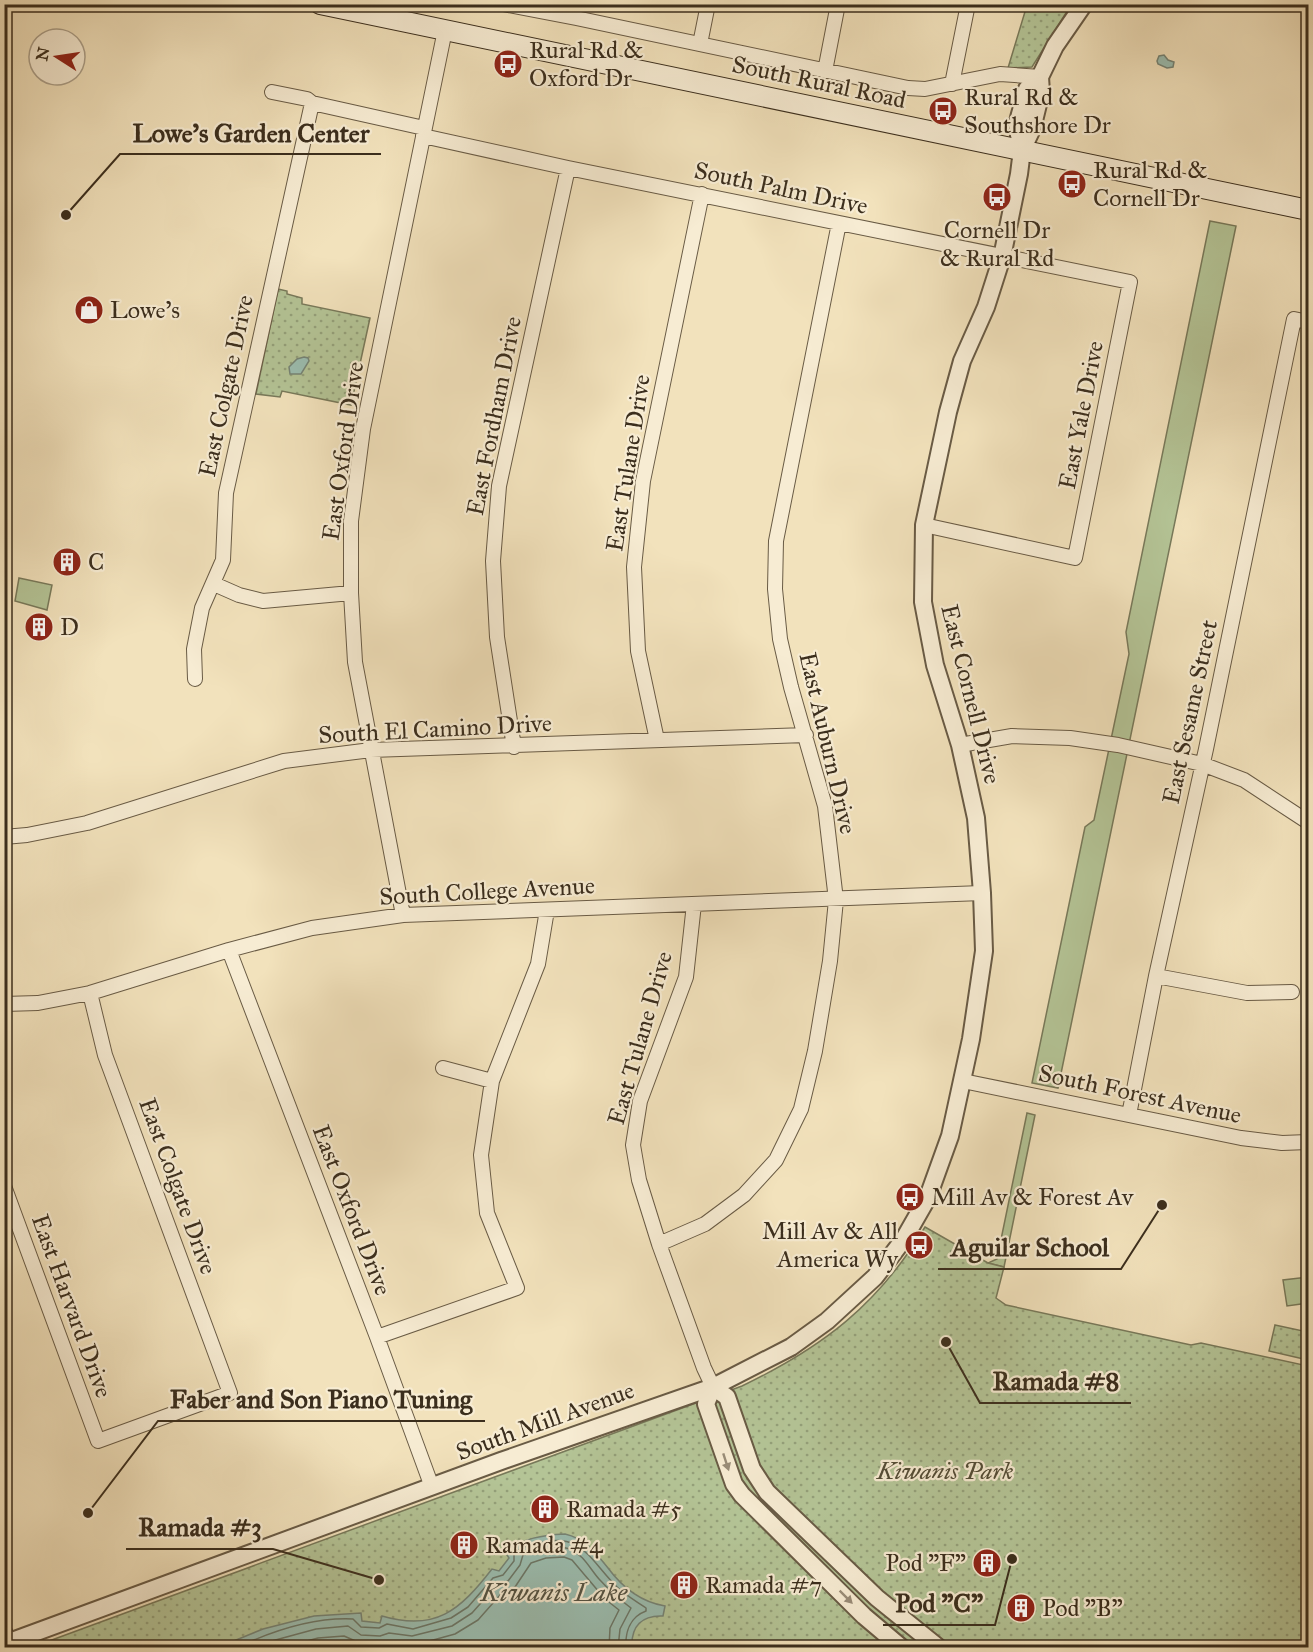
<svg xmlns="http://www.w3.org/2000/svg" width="1313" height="1652" viewBox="0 0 1313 1652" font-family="'IM FELL Great Primer',serif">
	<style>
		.green { fill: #b4c496; stroke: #78795a; stroke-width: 1.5 }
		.park { fill: url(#park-dots); stroke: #78795a; stroke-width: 1.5 }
		.water { fill: #9bbeb1; stroke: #758476; stroke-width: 1.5 }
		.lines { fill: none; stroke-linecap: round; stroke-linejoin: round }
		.shore { stroke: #6b7667; stroke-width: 1.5 }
		.minor-casing { stroke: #695b45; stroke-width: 16 }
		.tertiary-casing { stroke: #695b45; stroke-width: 20 }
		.secondary-casing { stroke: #3b2e1d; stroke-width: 22 }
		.minor { stroke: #f7ecd3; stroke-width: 14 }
		.tertiary { stroke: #f7ecd3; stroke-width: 16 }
		.secondary { stroke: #f7ecd3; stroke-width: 20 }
		.oneway { fill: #998d78 }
		.labels { text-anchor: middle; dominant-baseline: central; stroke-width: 4.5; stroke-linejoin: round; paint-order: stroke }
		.poi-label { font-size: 24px; fill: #3b2e1d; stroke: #f7ecd3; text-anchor: start }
		.street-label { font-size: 24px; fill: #3b2e1d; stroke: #f7ecd3 }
		.park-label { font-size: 24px; font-style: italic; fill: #534c35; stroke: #f7ecd3 }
		.water-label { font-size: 26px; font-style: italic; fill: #535242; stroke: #f7ecd3 }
		.leader { fill: none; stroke: #3b2e1d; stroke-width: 2 }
		.callout-dot { fill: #3b2e1d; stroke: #f7ecd3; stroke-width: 2 }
		.callout-label { font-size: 26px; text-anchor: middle; font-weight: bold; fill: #3b2e1d; stroke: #f7ecd3; stroke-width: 4.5; stroke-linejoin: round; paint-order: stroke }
	</style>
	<defs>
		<pattern id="park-dots" width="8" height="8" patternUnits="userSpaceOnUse" patternTransform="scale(1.5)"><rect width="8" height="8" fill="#b4c496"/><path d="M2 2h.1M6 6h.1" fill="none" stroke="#94a07a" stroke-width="1.8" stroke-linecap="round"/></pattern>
	</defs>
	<rect width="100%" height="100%" fill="#f2e2bc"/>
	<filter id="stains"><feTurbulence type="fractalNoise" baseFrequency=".00333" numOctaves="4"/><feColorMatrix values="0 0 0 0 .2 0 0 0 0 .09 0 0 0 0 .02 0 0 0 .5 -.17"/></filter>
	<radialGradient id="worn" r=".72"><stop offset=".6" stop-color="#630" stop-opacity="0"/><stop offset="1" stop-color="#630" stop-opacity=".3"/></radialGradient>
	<path class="green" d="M1210 221 1236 226 1058 1088 1032 1083 1085 827 1094 820 1129 654 1126 632Z
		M19 578 52 585 47 610 15 601Z
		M1027 1113 1035 1115 1004 1267 988 1263 997 1259Z
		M1308 1277V1303L1287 1306 1283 1280Z"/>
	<path class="park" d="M1027 5H1071L1032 67 1008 68Z
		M278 289 287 291V294L302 298V304L370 318 351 405 282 391 280 397 256 394Z
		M925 1227 988 1263 1004 1267 996 1298 1006 1305 1191 1345 1201 1343 1308 1366V1647L30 1648 742 1386C823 1347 878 1305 925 1227Z
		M1275 1325 1308 1332V1360L1269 1351Z"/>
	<path class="water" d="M1164 55 1168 60 1174 62 1173 67 1167 68 1158 64 1157 61 1159 56Z
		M304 357 308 358 309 361 301 374H290L289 367 297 359Z
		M565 1534C586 1539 595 1552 608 1568 622 1587 641 1602 665 1606L663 1616C642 1615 631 1626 632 1647H219L263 1629 314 1616 361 1613 362 1621 380 1623 382 1616C436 1632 460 1610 492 1569L499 1571 509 1558 505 1552C523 1538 543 1535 565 1534Z"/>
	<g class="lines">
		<path class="shore" d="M236 1648C272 1631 313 1617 353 1619L361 1627 379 1628 387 1624 413 1629 451 1618 468 1607 493 1578 503 1575 514 1561V1553C520 1547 528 1546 536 1544 581 1530 589 1559 616 1586 625 1595 636 1601 646 1608V1611C630 1617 625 1632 626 1648
			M254 1648 268 1642 316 1629 348 1626 361 1635 380 1636 389 1633 412 1636 452 1626 472 1613 496 1586 508 1581 520 1565 523 1555C536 1551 556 1544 570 1549 584 1555 590 1569 599 1579 609 1590 619 1599 631 1608L620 1629 618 1648
			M281 1648 318 1638 344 1636 360 1643 380 1645 391 1642 415 1645 455 1634 478 1620 501 1594 515 1587 531 1563 546 1558 564 1557 572 1560 605 1599 619 1610 610 1628 609 1648"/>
		<g class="minor-casing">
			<path id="minor" d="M503 4 576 18 908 88 925 89 1000 74 1040 77
				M700 44 708 4
				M825 71 838 4
				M952 84 968 4
				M272 92 307 99 312 103 424 128
				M423 136 568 168 1130 282 1075 558 924 525
				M214 584 239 595 263 601 351 593
				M195 679 194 649 202 608 223 560 226 493 312 103
				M657 740 638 651 634 567 643 481 702 194
				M960 745 1012 736 1070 738 1118 745 1202 764 1244 780 1308 822
				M514 747 497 637 493 561 499 486 568 168
				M4 837 27 835 87 823 284 761 371 750 806 735
				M694 904 686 977 640 1101 633 1145 639 1180 659 1244 704 1368 713 1387
				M403 915 355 662 351 593V521L363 429 445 30
				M229 950 377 1337 432 1487
				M1156 976 1247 993 1292 992
				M4 1004 38 1003 90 993 229 950 312 928 403 915 982 893
				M443 1068 492 1081
				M963 1081 1241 1138 1282 1143 1308 1142
				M1129 1115 1156 976 1206 749 1294 319 1308 322
				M4 1186 98 1441 230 1393 105 1055 90 993
				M659 1244 705 1224 744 1195 776 1160 801 1109 815 1051 830 961 836 900 825 806 791 687 780 639 775 589 776 541 839 223
				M377 1337 517 1288 487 1213 481 1155 492 1081 538 964 547 910
				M4 1629 9 1642"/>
		</g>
		<g class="tertiary-casing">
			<path id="tertiary" d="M1022 150 1017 125 1027 89 1040 77 1055 46 1084 4
				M713 1387 727 1397 752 1469 767 1492 877 1598 939 1648
				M713 1387 706 1404 734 1484 742 1495 864 1616 902 1648
				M4 1644 501 1461 713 1387 791 1347 827 1321 875 1277 904 1239 928 1197 950 1136 971 1039 984 951 982 893 976 818 960 745 935 665 923 602 924 525 948 412 962 361 986 307 1002 257 1019 174 1022 150 1032 129 1041 92 1040 77"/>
		</g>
		<g class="secondary-casing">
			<path id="secondary" d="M320 4 1308 210"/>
		</g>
		<use href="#minor" class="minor"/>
		<use href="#tertiary" class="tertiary"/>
		<use href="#secondary" class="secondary"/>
	</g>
	<defs><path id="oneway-solid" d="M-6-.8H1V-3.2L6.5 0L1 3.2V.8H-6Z" transform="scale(1.5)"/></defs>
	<g class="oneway">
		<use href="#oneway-solid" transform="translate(726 1462) rotate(72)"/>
		<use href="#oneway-solid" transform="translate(846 1597) rotate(45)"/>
	</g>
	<defs>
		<g id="bus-disc" transform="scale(1.5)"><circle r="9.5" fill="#8f2418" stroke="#f7ecd3"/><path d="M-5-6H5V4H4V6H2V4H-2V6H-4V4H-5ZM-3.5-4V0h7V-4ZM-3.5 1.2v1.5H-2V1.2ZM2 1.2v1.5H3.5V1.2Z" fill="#fff"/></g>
		<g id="shop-disc" transform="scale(1.5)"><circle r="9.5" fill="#8f2418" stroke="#f7ecd3"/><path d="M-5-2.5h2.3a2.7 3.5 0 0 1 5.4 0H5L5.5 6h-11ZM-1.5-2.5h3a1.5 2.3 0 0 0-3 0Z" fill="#fff"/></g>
		<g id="building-disc" transform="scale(1.5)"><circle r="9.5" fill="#8f2418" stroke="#f7ecd3"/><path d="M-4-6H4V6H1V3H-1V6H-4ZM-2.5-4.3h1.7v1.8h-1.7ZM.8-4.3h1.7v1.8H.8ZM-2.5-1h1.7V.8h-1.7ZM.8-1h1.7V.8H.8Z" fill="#fff"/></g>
	</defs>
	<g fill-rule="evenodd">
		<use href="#bus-disc" x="508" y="64"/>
		<use href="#bus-disc" x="943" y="111"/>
		<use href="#bus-disc" x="1072" y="184"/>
		<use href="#bus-disc" x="997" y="197"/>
		<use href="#shop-disc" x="89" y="310"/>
		<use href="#building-disc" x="67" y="562"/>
		<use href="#building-disc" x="39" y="627"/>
		<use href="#bus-disc" x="910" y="1197"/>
		<use href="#bus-disc" x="919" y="1245"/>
		<use href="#building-disc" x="545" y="1509"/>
		<use href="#building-disc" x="464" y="1545"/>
		<use href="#building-disc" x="987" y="1563"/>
		<use href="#building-disc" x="684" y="1585"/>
		<use href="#building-disc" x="1021" y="1608"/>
	</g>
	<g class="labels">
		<g class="poi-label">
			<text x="529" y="50">Rural Rd &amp;<tspan x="529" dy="28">Oxford Dr</tspan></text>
			<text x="964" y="97">Rural Rd &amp;<tspan x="964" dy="28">Southshore Dr</tspan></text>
			<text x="1093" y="170">Rural Rd &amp;<tspan x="1093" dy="28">Cornell Dr</tspan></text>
			<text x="997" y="230" text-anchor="middle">Cornell Dr<tspan x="997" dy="28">&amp; Rural Rd</tspan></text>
			<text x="110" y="310">Lowe's</text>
			<text x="88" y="562">C</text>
			<text x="60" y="627">D</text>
			<text x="931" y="1197">Mill Av &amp; Forest Av</text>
			<text x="898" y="1231" text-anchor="end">Mill Av &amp; All<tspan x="898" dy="28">America Wy</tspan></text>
			<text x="566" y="1509">Ramada #5</text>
			<text x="485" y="1545">Ramada #4</text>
			<text x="966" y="1563" text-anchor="end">Pod "F"</text>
			<text x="705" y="1585">Ramada #7</text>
			<text x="1042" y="1608">Pod "B"</text>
		</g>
		<g class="street-label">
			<text transform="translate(819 82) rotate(12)">South Rural Road</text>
			<text transform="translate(781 188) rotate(12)">South Palm Drive</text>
			<text transform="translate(226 386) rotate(-78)">East Colgate Drive</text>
			<text transform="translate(1081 415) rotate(-79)">East Yale Drive</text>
			<text transform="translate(494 416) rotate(-79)">East Fordham Drive</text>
			<text transform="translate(343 451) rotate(-82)">East Oxford Drive</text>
			<text transform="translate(628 463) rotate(-81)">East Tulane Drive</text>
			<text transform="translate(971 694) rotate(76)">East Cornell Drive</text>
			<text transform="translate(1190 712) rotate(-78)">East Sesame Street</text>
			<text transform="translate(435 729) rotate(-3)">South El Camino Drive</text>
			<text transform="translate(828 743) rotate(77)">East Auburn Drive</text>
			<text transform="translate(487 891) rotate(-3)">South College Avenue</text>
			<text transform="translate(640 1038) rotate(-74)">East Tulane Drive</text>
			<text transform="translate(1140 1094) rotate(12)">South Forest Avenue</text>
			<text transform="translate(178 1186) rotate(70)">East Colgate Drive</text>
			<text transform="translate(352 1210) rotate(69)">East Oxford Drive</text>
			<text transform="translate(72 1306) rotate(70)">East Harvard Drive</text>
			<text transform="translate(545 1421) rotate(-20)">South Mill Avenue</text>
		</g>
		<g class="park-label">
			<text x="945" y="1471">Kiwanis Park</text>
		</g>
		<g class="water-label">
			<text x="554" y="1592">Kiwanis Lake</text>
		</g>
	</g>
	<path class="leader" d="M66 215L120 154H381M1162 1205L1121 1269H938M946 1342L980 1403H1131M88 1513L158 1421H485M379 1580L273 1549H126M1012 1559L995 1625H883"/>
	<g class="callout-dot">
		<circle cx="66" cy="215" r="6"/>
		<circle cx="1162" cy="1205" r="6"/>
		<circle cx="946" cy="1342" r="6"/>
		<circle cx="88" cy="1513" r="6"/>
		<circle cx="379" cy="1580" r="6"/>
		<circle cx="1012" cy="1559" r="6"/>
	</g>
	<g class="callout-label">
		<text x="251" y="142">Lowe's Garden Center</text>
		<text x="1030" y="1256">Aguilar School</text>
		<text x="1056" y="1390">Ramada #8</text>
		<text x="321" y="1408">Faber and Son Piano Tuning</text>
		<text x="200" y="1536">Ramada #3</text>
		<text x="939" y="1612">Pod "C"</text>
	</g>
	<rect width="1313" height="1652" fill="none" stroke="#f2e2bc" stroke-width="24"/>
	<rect x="6" y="6" width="1301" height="1640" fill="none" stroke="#3b2e1d" stroke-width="3"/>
	<rect x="12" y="12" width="1289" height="1628" fill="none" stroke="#3b2e1d" stroke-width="1.5"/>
	<g transform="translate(57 57) rotate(282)"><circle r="28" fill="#f7ecd3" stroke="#aca08a" stroke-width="1.5"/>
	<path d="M0-4.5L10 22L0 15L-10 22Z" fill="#8f2418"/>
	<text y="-9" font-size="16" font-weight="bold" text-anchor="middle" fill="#3b2e1d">N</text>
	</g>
	<rect width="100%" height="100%" filter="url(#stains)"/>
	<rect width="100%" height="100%" fill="url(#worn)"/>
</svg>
